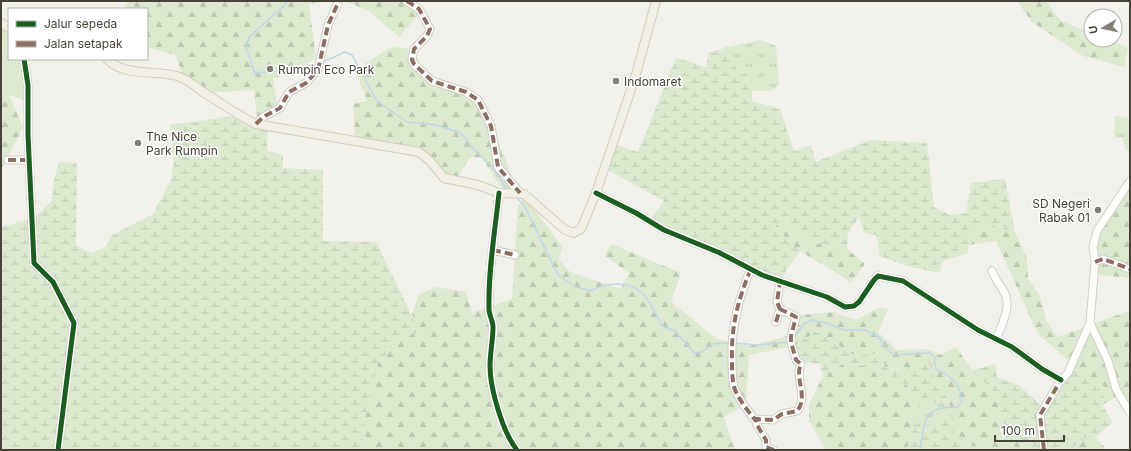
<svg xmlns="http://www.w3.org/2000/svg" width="1131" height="451" viewBox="0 0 1131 451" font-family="Inter,sans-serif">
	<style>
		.grass { fill: url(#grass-tufts) }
		.forest { fill: url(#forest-firs) }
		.wetland { fill: url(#wetland-marsh) }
		.park { fill: #dce9ce }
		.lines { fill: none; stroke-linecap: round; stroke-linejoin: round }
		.stream { stroke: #c1d5ea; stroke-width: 1.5 }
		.minor-casing { stroke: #cfcec9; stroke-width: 9 }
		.major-casing { stroke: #d1cdbb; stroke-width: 10 }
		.minor { stroke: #fdfdfc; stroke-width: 7 }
		.major { stroke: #f0eee5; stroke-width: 8 }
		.quiet { stroke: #8d6e63; stroke-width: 4; stroke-dasharray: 8 4; stroke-linecap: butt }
		.cycleway-casing { stroke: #fff; stroke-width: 8 }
		.cycleway { stroke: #1b5e20; stroke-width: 5 }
		.poi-dot { fill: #827f77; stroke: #fff; stroke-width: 1.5 }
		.labels { text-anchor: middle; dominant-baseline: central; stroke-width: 3; stroke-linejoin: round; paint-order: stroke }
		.poi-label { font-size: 12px; fill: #464238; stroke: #fff; text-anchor: start }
	</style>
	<defs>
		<pattern id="grass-tufts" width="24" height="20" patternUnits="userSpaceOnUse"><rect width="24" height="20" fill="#dce9ce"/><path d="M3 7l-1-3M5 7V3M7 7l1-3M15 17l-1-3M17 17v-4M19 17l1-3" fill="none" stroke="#bec9b2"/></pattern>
		<pattern id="forest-firs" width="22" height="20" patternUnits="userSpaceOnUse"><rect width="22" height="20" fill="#dce9ce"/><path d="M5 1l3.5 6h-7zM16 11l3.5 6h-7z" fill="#bec9b2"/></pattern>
		<pattern id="wetland-marsh" width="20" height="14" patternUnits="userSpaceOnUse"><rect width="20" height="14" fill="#dce9ce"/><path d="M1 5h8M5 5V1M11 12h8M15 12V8" fill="none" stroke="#bec9b2"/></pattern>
	</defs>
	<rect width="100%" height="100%" fill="#f1f0eb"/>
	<path class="grass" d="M761 40 776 46 779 85 771 91H752V78L736 68 728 47Z
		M1115 116 1130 118V151L1126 150 1122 137 1114 138Z
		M949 401 952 416 911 430 919 405Z"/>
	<path class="forest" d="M128 1H325L309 4 316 59 273 79 278 109 258 124 254 90 204 93 184 77 175 55 147 47V9H124Z
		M345 1H413L420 13 399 37 369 11Z
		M1017 1H1046L1061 21 1091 33V40H1108L1128 48 1124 67 1083 56 1032 22Z
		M391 47 407 48 418 59 430 84 475 99 490 122 518 190 505 194 482 158 470 157 453 185 437 175 422 152 355 140 353 104 367 101 355 70Z
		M1 91 9 94 23 128 1 170Z
		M1130 180V278L1099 275 1097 238Z
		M525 197 562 246 559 260 570 272 621 289 629 273 605 256 611 244 681 273 671 302 717 339 750 346 794 334 799 315 834 312 856 320 878 308 888 309 878 332 897 350 927 349 941 355 956 347 972 370 996 394 1003 428 1023 446 1049 450H980L955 434 949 401 936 382 929 362 904 370 886 367 880 353 855 356 817 331 794 346 749 355 746 405 724 417 735 450H362L364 423 378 363 400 339 419 332 412 314 419 294 436 287 466 292 472 313 512 299 518 206Z
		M781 217 810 242 847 249 865 264 851 282 800 251 775 228Z
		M986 224 1015 232 1027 258 1028 279 1039 294 1047 322 1058 337C1082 327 1106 320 1130 310V411L1117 397 1102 405 1070 362 1038 334 996 241 968 245 969 236Z
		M846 362 887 371 909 387 919 405 911 430 907 450H826L809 421V404L823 376Z
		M1096 437 1107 450H1070L1083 439Z"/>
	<path class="wetland" d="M728 47 736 68 752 78V101L780 109 794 151 811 145 816 162 870 140 927 143 934 207 950 215 966 213 971 183 1005 179 1015 232 986 224 969 236 968 253 943 261 939 273 907 266 880 256 877 236 864 232 859 217 848 233 847 249 810 242 781 217 775 228 800 251 779 281 672 233 651 218 664 201 606 169 614 144 638 152 676 58 706 67 708 53Z
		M234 116 268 127 267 151 283 155V168L323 170V241L376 242 420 332 400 339 378 363 364 423 362 450H1V227L34 218 52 201 53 185 59 162 77 163 76 245 91 253 106 247 112 235 153 214 171 180 174 161 170 125Z
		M817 331 855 356 880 353 886 368 904 370 929 362 936 382 949 401 919 405 909 387 887 371 846 362 823 376 820 364 798 361 794 346Z
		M1070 363 1105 387 1102 405 1113 422 1096 437 1083 439 1070 450H1049L1023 446 1003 428 996 394 972 370 995 364 997 377 1019 385 1044 408Z
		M952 416 955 434 980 450H907L911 430Z"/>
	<path class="park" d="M1 28 9 30V59H26L27 102 1 91Z"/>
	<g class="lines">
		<path class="stream" d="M286 1 285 5 249 37 246 48 255 73 293 70 317 64
			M323 62 345 52 352 55 377 101 407 122 436 125 461 133 474 150 491 166 507 189
			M516 197 524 205 558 275 576 287 591 291C608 281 635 280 647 299 653 307 657 317 662 326L675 331 694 353 702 352 712 344 729 343
			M794 338 804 324 812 320 827 323 844 330H865L879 337 886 349 895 355 929 353 935 357C933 375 942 369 951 378 958 384 960 391 962 400L958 407C922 406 925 421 920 450
			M735 343 757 345 789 342"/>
		<g class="minor-casing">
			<path id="minor" d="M407 1 419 9 430 29 427 36 414 49 412 60 414 64 432 81 466 92 478 100 491 126 498 167 520 193
				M24 59 28 85V135L34 263 53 282 74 323 58 450
				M256 124 263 117 280 108 289 92 306 83 318 70 328 25 339 1
				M8 160H30
				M499 193C495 231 488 271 489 309 489 315 493 321 493 327 493 340 490 353 490 366 490 389 503 433 517 450
				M596 193 636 213 664 230 720 253 762 275 827 297 845 307 854 306 859 302 874 280 878 276 903 281 978 330 1012 347 1042 369 1061 380
				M493 250 515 255
				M1095 262 1103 259 1130 269
				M751 269C738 299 731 327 732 359 732 368 732 378 734 387 738 399 748 411 756 421
				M992 271C996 282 998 281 1003 290 1013 305 1002 323 997 338
				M776 322 780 309 777 302 780 282
				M1090 323 1108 361 1116 389 1130 413
				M774 450 766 447V440L757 425 756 419 773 420 782 414 797 411C809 397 794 378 801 364L796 360 791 342V336L796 317 780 309
				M1044 450 1040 415 1061 380 1068 373 1090 323 1095 262 1093 247 1097 231 1130 181"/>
		</g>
		<g class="major-casing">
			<path id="major" d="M1 23 9 28
				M107 59C124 77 155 70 177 76 187 79 195 86 203 92 221 103 237 115 256 124L419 152 429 160 444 178 478 185 499 193 524 194 564 229 573 233 581 229 596 193 635 78 656 1"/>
		</g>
		<use href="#minor" class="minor"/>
		<use href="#major" class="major"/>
		<path class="quiet" d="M407 1 419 9 430 29 427 36 414 49 412 60 414 64 432 81 466 92 478 100 491 126 498 167 520 193
			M256 124 263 117 280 108 289 92 306 83 318 70 328 25 339 1
			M8 160H30
			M493 250 515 255
			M1095 262 1103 259 1130 269
			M751 269C738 299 731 327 732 359 732 368 732 378 734 387 738 399 748 411 756 421
			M776 322 780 309 777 302 780 282
			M774 450 766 447V440L757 425 756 419 773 420 782 414 797 411C809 397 794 378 801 364L796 360 791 342V336L796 317 780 309
			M1044 450 1040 415 1061 380"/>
		<g class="cycleway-casing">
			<path id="cycleway" d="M24 59 28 85V135L34 263 53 282 74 323 58 450
				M499 193C495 231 488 271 489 309 489 315 493 321 493 327 493 340 490 353 490 366 490 389 503 433 517 450
				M596 193 636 213 664 230 720 253 762 275 827 297 845 307 854 306 859 302 874 280 878 276 903 281 978 330 1012 347 1042 369 1061 380"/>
		</g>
		<use href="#cycleway" class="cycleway"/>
	</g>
	<g class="poi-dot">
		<circle cx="270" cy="69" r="4"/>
		<circle cx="616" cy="81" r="4"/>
		<circle cx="138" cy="143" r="4"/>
		<circle cx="1098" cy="210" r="4"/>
	</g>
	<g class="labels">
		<g class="poi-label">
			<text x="278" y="69">Rumpin Eco Park</text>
			<text x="624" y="81">Indomaret</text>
			<text x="146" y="136">The Nice<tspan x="146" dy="14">Park Rumpin</tspan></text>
			<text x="1090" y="203" text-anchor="end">SD Negeri<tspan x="1090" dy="14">Rabak 01</tspan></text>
		</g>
	</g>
	<rect width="1131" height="451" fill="none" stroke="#464238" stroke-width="4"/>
	<rect x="8" y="8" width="140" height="52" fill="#ffffff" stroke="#b5b3af"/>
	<rect x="16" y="21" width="20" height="6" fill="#1b5e20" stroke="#b5b3af"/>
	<text x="44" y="28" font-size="12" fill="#464238">Jalur sepeda</text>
	<rect x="16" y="41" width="20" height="6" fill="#8d6e63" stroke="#b5b3af"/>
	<text x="44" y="48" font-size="12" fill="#464238">Jalan setapak</text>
	<g transform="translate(1103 28) rotate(261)"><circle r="19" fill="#ffffff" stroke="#b5b3af"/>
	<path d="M0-3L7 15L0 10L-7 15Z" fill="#827f77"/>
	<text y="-6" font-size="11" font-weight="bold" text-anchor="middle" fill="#464238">U</text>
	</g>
	<path d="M995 435v6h69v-6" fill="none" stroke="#464238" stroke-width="2"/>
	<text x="1001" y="435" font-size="12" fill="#464238" stroke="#ffffff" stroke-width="3" paint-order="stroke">100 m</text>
</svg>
